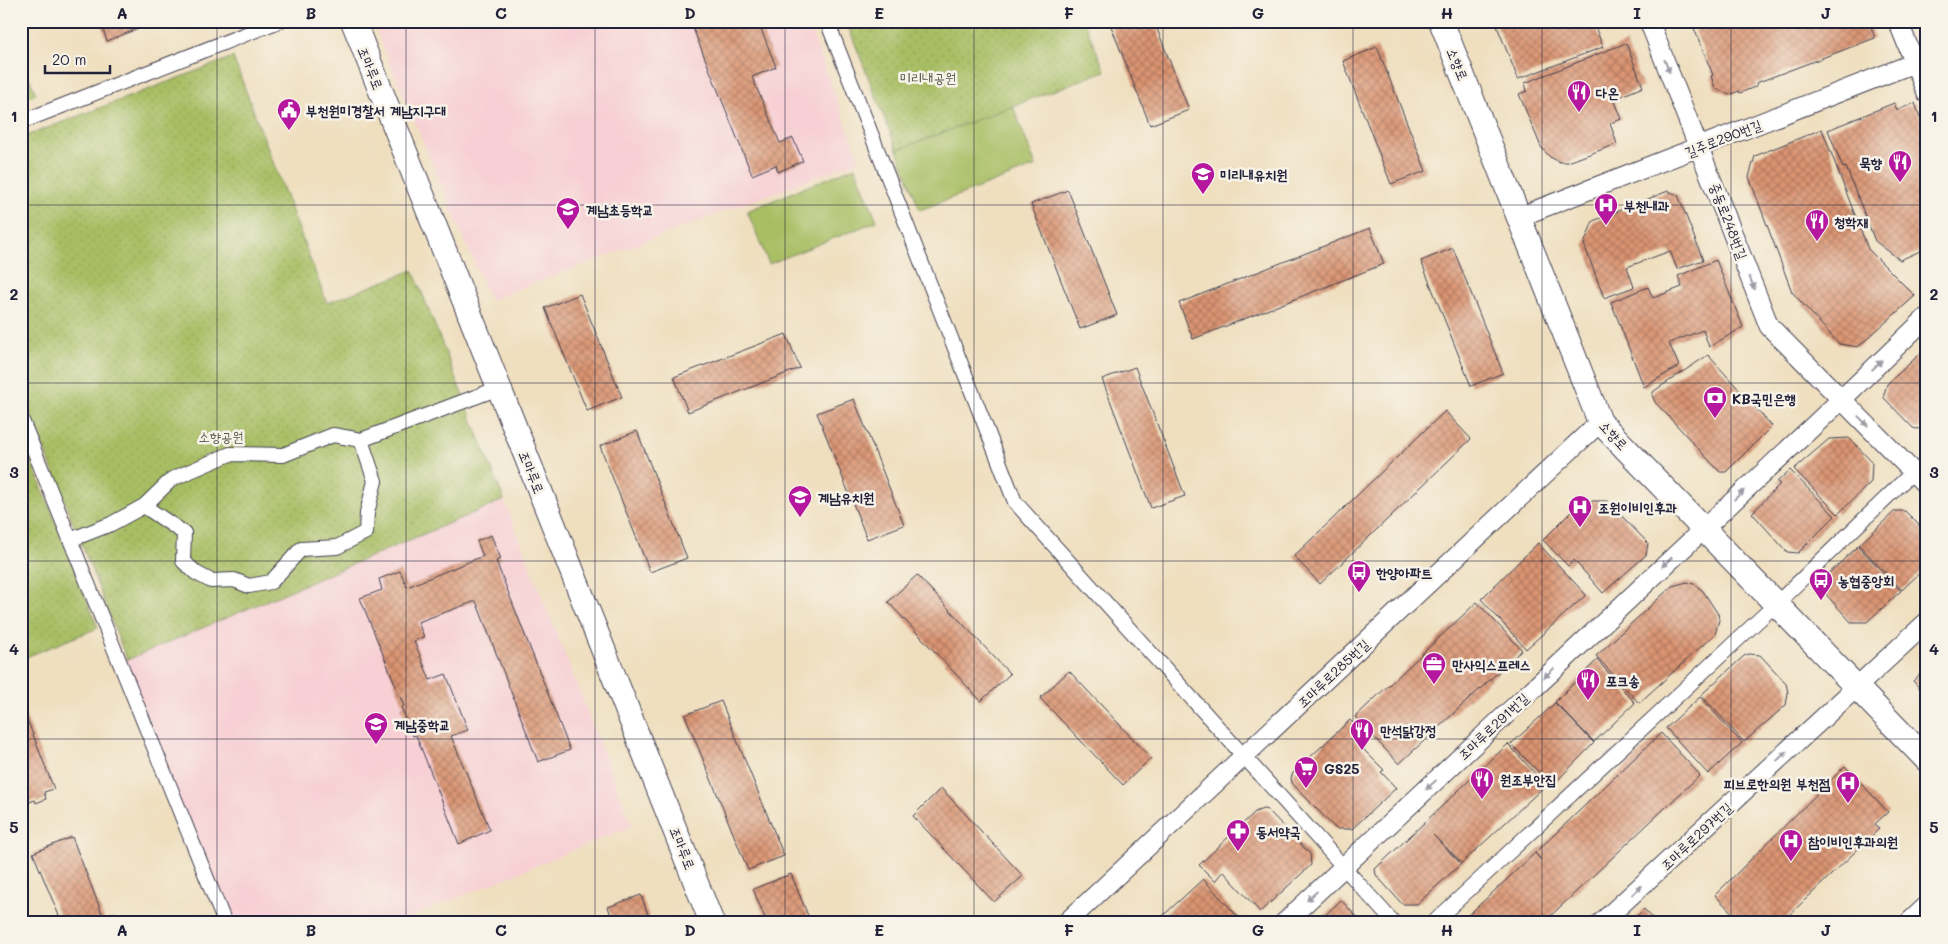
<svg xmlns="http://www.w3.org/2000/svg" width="1948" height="944" viewBox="0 0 1948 944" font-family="Mali,'Poor Story',sans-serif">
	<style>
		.built { fill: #f7cfd4 }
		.green { fill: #a8be63; stroke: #65704f }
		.park { fill: url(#park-dots); stroke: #65704f }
		.building { fill: url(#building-cross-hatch) }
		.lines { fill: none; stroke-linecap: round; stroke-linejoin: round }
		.pedestrian-casing { stroke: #413e4f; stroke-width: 16 }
		.minor-casing { stroke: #413e4f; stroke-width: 21 }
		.tertiary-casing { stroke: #413e4f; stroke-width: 26 }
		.pedestrian { stroke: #fff; stroke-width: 14 }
		.minor { stroke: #fff; stroke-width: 19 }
		.tertiary { stroke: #fff; stroke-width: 24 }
		.oneway { fill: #9c9ca7 }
		.grid { fill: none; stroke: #22223b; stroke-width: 1; stroke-opacity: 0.55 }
		.labels { text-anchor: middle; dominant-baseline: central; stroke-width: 5; stroke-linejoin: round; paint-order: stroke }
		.street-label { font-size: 14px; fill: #22223b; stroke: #f7f3e8 }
		.park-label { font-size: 14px; fill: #515949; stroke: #f7f3e8 }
		.poi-label { font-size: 14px; font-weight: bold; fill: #22223b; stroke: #f7f3e8; text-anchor: start }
		.neatline { fill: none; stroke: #22223b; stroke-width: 2 }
		.grid-label { font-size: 16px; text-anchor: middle; font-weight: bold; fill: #22223b }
	</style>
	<defs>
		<pattern id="park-dots" width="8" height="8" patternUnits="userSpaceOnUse" patternTransform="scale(1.25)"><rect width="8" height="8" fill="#a8be63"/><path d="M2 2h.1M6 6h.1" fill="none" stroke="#90a357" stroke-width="1.8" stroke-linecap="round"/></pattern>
		<pattern id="building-cross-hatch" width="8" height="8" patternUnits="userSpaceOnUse" patternTransform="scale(1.25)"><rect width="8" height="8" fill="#da9472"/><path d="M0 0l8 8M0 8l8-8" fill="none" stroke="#b0785f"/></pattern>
	</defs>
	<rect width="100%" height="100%" fill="#f7f3e8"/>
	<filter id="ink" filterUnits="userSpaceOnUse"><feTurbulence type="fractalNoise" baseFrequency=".02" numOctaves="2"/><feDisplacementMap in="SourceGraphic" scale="10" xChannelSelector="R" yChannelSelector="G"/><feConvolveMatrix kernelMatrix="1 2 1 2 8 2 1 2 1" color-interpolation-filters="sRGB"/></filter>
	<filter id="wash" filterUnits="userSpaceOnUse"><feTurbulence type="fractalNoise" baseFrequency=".0096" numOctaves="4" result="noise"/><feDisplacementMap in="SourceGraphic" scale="20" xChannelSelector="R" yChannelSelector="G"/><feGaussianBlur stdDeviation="1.12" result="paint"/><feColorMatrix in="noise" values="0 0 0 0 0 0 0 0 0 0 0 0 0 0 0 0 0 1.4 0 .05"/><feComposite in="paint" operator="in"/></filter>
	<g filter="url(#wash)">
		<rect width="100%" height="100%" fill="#efdfbf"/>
		<path class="built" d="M372 21H807L860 160 490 300Z
			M504 500 632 826 396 923H225L119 664Z"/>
		<path class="green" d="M21 58 36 94 21 100Z
			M1013 106 1036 166 920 210 897 150Z
			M855 167 877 221 769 264 747 211Z"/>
		<path class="park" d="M846 21H1084L1105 71 897 150Z
			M233 57 327 303 413 270 504 500 127 660 21 390V138Z
			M21 435 98 628 21 659Z"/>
		<g id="blocks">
			<path class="building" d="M100 21H157L107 41Z
				M690 21H758L776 67 752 77 780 143 793 138 803 161 778 172 776 165 752 175Z
				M1109 21H1154L1189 110 1150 125Z
				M1495 21H1593L1603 47 1518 79Z
				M1691 21H1869L1875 38 1756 83 1757 86 1740 93 1739 91 1729 95 1715 88 1711 76 1713 75Z
				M1626 43 1643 87 1614 99 1622 119 1610 123 1617 144 1568 162H1560L1550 157 1541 147 1519 94 1527 91 1525 83Z
				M1377 47 1426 171 1391 184 1343 61Z
				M1894 103 1897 110 1915 103 1927 136V248L1900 260 1875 241 1846 167 1843 168 1828 130Z
				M1822 129 1868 249 1915 296 1858 347 1839 344 1792 292 1749 177 1755 156Z
				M1068 190 1117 315 1080 329 1031 204Z
				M1668 191 1678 195 1703 260 1677 269 1670 251 1627 267 1634 287 1604 298 1584 244 1593 221Z
				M1370 228 1384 264 1193 339 1179 303Z
				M1453 248 1503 373 1471 386 1421 261Z
				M1716 260 1743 327 1709 347 1703 330 1669 343 1679 366 1644 387 1611 302 1648 287 1653 298 1682 287 1678 276Z
				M580 294 622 397 587 411 545 308Z
				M786 334 800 368 688 412 674 377Z
				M1923 351 1927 355V427L1917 429 1913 428 1884 398V394L1887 384Z
				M1708 355 1772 426 1726 472H1720L1655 402 1652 395 1654 391Z
				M1135 367 1185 496 1151 508 1102 379Z
				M854 399 904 525 867 539 817 413Z
				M1445 411 1471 439 1320 584 1294 556Z
				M637 431 687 558 650 572 600 446Z
				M1849 438 1872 462 1871 482 1838 514 1794 469 1829 439Z
				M1790 470 1835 516 1798 553 1787 552 1752 513 1780 484 1777 482Z
				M1582 501H1607L1648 543 1646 555 1603 593 1574 560 1568 566 1543 540Z
				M1895 511H1905L1927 533V566L1902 590 1859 545Z
				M491 535 501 559 496 561 570 750 538 762 476 601 418 622 424 637 414 641 430 680 446 674 468 730 451 736 490 830 459 844 416 735 413 736 401 707 404 706 360 598 382 590 379 579 400 571 407 587 483 556 477 541Z
				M1538 543 1586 595 1526 649 1481 599Z
				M1858 546 1901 591 1867 622H1851L1822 590V580Z
				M917 575 1010 674 981 701 888 602Z
				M1687 582 1694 584 1703 591 1718 614 1719 620 1715 634 1639 703 1596 656 1672 586Z
				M1477 602 1522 650 1399 764 1355 717Z
				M1749 654 1760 655 1786 683 1788 693 1786 705 1744 742 1701 695 1744 656Z
				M1597 660 1635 703 1594 742 1555 702Z
				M1927 668V696L1913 681Z
				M1069 671 1151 758 1123 785 1040 698Z
				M1700 697 1742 743 1708 774 1666 728Z
				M721 701 784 856 748 870 685 715Z
				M1555 703 1594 743 1552 786 1511 744Z
				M21 704 54 789 44 792 46 799 36 803 35 800 21 805Z
				M1350 720 1367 739 1360 746 1384 770 1381 772 1396 788 1352 829H1336L1292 783 1291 778 1293 773Z
				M1661 733 1700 775 1543 923H1460L1535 853 1541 860 1535 853Z
				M1508 744 1546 785 1462 863 1433 835 1461 864 1417 904H1402L1376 875 1375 869Z
				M1845 766 1888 812 1875 824 1879 829 1781 923H1731L1736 917 1715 895Z
				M941 788 1023 876 994 902 913 816Z
				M1263 809 1268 810 1310 854 1311 865 1260 912 1223 871 1215 881 1199 865 1255 812Z
				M72 837 105 921 114 918 116 923H62L33 853Z
				M791 874 811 923H767L753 889Z
				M1203 879 1244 923H1155Z
				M641 895 651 923H614L608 907Z
				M1341 900 1362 923H1317Z
				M1644 909 1657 923H1630Z"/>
		</g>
	</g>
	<g filter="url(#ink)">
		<use href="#blocks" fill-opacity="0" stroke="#413e4f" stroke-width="1"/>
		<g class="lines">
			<g class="pedestrian-casing">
				<path id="pedestrian" d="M827 21 1015 502 1394 923
					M21 122 279 21
					M21 418 225 923
					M144 506 184 533 183 561 196 573 211 581 234 580 249 586 271 582 301 549 337 547 366 532 367 513 375 481 361 440
					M70 540 111 524 144 506 172 479 230 454 283 455 333 435 361 440 499 388
					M1433 923 1776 604 1913 472"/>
			</g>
			<g class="minor-casing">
				<path id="minor" d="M1649 21 1769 326 1927 486
					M1898 21 1927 94
					M1519 217 1927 58
					M1066 923 1600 422
					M1284 923 1842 399 1927 317
					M1601 923 1927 622"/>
			</g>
			<g class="tertiary-casing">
				<path id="tertiary" d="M353 21 712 923
					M1441 21 1600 422 1927 760
					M1912 923 1927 909"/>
			</g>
			<use href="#pedestrian" class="pedestrian"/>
			<use href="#minor" class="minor"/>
			<use href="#tertiary" class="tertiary"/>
		</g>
		<defs><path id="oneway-solid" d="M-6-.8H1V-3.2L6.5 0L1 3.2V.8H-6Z" transform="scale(1.25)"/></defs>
		<g class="oneway">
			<use href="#oneway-solid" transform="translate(1667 66) rotate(68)"/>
			<use href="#oneway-solid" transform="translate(1752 283) rotate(69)"/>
			<use href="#oneway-solid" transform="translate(1877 365) rotate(-44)"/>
			<use href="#oneway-solid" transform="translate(1863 421) rotate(46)"/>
			<use href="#oneway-solid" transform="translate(1739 495) rotate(-43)"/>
			<use href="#oneway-solid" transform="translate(1667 562) rotate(137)"/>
			<use href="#oneway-solid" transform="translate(1549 673) rotate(137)"/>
			<use href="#oneway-solid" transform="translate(1782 756) rotate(-43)"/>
			<use href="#oneway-solid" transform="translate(1431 785) rotate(137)"/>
			<use href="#oneway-solid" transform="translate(1637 890) rotate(-43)"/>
			<use href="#oneway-solid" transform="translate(1312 896) rotate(137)"/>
		</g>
	</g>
	<path class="grid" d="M217 21V923M406 21V923M595 21V923M785 21V923M974 21V923M1163 21V923M1353 21V923M1542 21V923M1731 21V923M21 205H1927M21 383H1927M21 561H1927M21 739H1927"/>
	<defs>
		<g id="restaurant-pin" transform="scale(1.25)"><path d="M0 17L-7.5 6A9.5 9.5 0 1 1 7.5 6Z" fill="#b5179e" stroke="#f7f3e8"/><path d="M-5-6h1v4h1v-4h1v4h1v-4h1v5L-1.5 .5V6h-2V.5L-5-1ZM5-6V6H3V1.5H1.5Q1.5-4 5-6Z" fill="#fff"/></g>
		<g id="civic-pin" transform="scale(1.25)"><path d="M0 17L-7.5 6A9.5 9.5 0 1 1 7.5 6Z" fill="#b5179e" stroke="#f7f3e8"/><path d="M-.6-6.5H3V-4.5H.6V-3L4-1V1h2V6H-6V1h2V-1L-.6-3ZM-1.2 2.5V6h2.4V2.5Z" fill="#fff"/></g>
		<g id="school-pin" transform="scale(1.25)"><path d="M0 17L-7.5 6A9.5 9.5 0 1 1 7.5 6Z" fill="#b5179e" stroke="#f7f3e8"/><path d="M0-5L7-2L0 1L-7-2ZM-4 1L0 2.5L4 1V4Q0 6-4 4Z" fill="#fff"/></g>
		<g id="hospital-pin" transform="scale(1.25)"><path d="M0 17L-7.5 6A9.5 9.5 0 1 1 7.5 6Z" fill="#b5179e" stroke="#f7f3e8"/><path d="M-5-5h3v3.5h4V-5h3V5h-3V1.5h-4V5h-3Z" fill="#fff"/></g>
		<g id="bank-pin" transform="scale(1.25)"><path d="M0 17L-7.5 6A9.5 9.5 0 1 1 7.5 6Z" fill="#b5179e" stroke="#f7f3e8"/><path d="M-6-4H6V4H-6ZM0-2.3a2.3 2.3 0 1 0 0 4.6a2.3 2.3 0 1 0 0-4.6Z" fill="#fff"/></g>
		<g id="bus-pin" transform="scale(1.25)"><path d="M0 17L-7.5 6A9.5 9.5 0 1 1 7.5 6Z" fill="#b5179e" stroke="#f7f3e8"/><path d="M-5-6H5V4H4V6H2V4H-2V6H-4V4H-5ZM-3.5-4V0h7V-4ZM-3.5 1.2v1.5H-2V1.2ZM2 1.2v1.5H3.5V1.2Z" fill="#fff"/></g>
		<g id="office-pin" transform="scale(1.25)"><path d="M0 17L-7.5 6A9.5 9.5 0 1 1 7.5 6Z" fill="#b5179e" stroke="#f7f3e8"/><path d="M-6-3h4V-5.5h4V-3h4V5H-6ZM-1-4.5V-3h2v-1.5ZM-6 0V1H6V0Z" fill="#fff"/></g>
		<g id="supermarket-pin" transform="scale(1.25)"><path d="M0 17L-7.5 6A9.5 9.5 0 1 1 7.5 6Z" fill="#b5179e" stroke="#f7f3e8"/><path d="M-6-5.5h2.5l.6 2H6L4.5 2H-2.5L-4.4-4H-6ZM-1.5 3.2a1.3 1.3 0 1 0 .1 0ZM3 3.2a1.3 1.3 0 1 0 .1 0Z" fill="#fff"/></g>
		<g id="pharmacy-pin" transform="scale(1.25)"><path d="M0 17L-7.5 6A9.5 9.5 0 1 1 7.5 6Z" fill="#b5179e" stroke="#f7f3e8"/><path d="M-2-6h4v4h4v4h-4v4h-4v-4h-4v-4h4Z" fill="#fff"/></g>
	</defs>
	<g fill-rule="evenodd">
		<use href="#restaurant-pin" x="1579" y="92"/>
		<use href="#civic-pin" x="289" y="110"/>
		<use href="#restaurant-pin" x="1900" y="162"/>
		<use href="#school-pin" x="1203" y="174"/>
		<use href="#hospital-pin" x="1606" y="205"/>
		<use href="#school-pin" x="568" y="209"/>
		<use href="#restaurant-pin" x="1817" y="221"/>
		<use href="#bank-pin" x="1715" y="398"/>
		<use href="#school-pin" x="800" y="497"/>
		<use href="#hospital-pin" x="1580" y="507"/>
		<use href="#bus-pin" x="1359" y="572"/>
		<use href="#bus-pin" x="1821" y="580"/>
		<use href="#office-pin" x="1434" y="664"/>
		<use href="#restaurant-pin" x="1588" y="680"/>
		<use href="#school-pin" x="376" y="724"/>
		<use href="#restaurant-pin" x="1362" y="730"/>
		<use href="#supermarket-pin" x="1306" y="768"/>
		<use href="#restaurant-pin" x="1482" y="779"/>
		<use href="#hospital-pin" x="1848" y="783"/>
		<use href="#pharmacy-pin" x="1238" y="831"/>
		<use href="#hospital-pin" x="1791" y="841"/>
	</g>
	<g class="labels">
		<g class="street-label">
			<text transform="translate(1458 64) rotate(68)">소향로</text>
			<text transform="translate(371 68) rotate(68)">조마루로</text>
			<text transform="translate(1723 138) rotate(-21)">길주로290번길</text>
			<text transform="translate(1729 221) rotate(69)">중동로248번길</text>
			<text transform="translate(1614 435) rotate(48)">소향로</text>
			<text transform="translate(532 472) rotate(68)">조마루로</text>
			<text transform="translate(1333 673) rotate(-43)">조마루로285번길</text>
			<text transform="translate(1493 726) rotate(-43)">조마루로291번길</text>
			<text transform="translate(1696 836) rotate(-43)">조마루로297번길</text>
			<text transform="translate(683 848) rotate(68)">조마루로</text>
		</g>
		<g class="park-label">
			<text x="928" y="77">미리내공원</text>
			<text x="221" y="436">소향공원</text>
		</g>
		<g class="poi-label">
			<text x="1596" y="92">다온</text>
			<text x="306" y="110">부천원미경찰서 계남지구대</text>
			<text x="1882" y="162" text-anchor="end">묵향</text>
			<text x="1220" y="174">미리내유치원</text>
			<text x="1624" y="205">부천내과</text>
			<text x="586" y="209">계남초등학교</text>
			<text x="1834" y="221">청학재</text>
			<text x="1732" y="398">KB국민은행</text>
			<text x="818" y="497">계남유치원</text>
			<text x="1598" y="507">조원이비인후과</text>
			<text x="1376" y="572">한양아파트</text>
			<text x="1838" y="580">농협중앙회</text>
			<text x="1452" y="664">만사익스프레스</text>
			<text x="1606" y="680">포크송</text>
			<text x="394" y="724">계남중학교</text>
			<text x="1380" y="730">만석닭강정</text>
			<text x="1324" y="768">GS25</text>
			<text x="1500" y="779">원조부안집</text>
			<text x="1830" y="783" text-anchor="end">피브로한의원 부천점</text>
			<text x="1256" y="831">동서약국</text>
			<text x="1808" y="841">참이비인후과의원</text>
		</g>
	</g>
	<rect width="1948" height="944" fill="none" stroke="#f7f3e8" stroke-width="55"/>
	<path d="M45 65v8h65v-8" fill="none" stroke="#22223b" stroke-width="2.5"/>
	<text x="52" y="65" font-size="15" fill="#22223b" stroke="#f7f3e8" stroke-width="4" paint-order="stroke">20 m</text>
	<rect x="28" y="28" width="1892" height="888" class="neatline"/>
	<g class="grid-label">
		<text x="122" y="19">A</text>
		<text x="311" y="19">B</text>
		<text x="501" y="19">C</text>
		<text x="690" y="19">D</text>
		<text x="879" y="19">E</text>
		<text x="1069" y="19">F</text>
		<text x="1258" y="19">G</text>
		<text x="1447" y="19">H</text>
		<text x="1637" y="19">I</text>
		<text x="1826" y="19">J</text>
		<text x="14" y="122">1</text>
		<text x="1934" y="122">1</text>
		<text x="14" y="300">2</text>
		<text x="1934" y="300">2</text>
		<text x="14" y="478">3</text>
		<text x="1934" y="478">3</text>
		<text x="14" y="655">4</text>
		<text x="1934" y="655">4</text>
		<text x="14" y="833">5</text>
		<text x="1934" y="833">5</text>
		<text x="122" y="936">A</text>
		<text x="311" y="936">B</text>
		<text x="501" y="936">C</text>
		<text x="690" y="936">D</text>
		<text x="879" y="936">E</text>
		<text x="1069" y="936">F</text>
		<text x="1258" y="936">G</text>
		<text x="1447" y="936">H</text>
		<text x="1637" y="936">I</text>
		<text x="1826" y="936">J</text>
	</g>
</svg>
